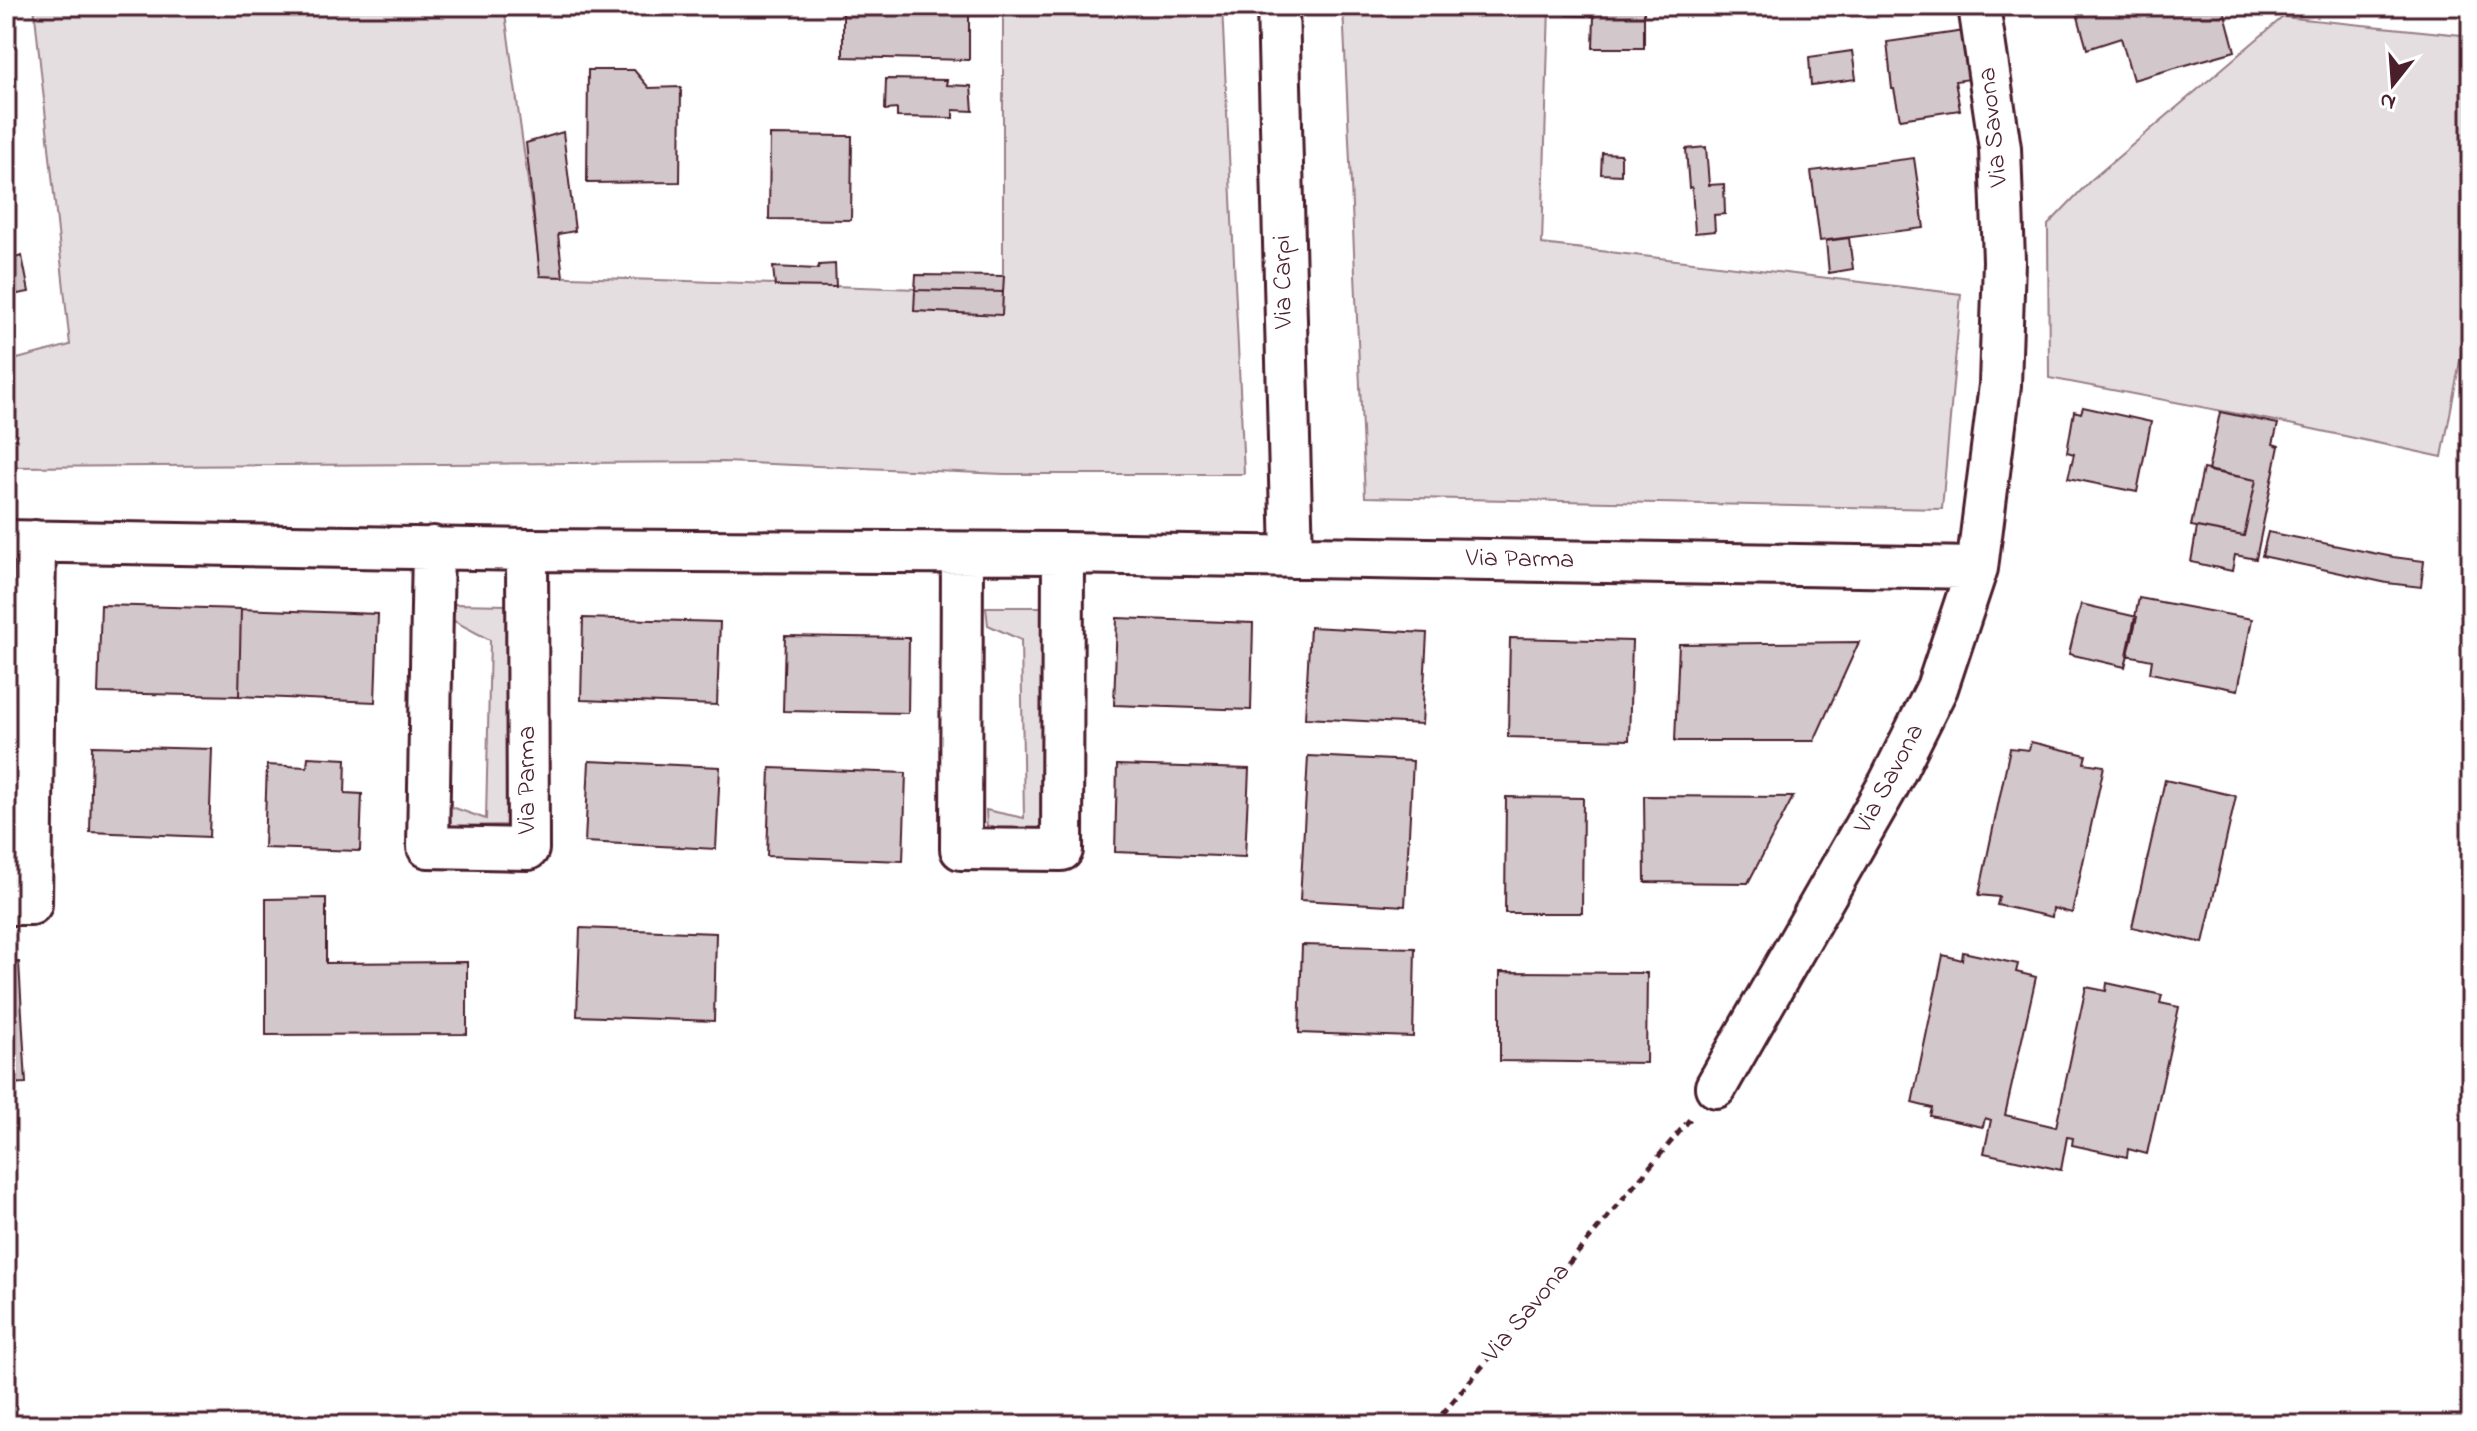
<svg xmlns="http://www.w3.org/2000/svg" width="2477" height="1431" viewBox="0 0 2477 1431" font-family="'Indie Flower',sans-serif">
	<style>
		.green { fill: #e5dee0; stroke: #987e86; stroke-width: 2 }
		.building { fill: #d2c7cb; stroke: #4a1f2b; stroke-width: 2 }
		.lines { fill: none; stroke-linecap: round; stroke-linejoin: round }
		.street-casing { stroke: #4a1f2b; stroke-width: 46 }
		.path { stroke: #4a1f2b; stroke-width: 5; stroke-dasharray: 8 6; stroke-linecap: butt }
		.street { stroke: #fff; stroke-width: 40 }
		.labels { text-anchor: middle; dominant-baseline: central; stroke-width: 8; stroke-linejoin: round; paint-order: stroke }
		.street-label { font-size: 26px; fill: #4a1f2b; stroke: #fff }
	</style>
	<rect width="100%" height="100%" fill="#fff"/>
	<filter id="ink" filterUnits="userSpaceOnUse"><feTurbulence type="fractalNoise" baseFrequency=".0125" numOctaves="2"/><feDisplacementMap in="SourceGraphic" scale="16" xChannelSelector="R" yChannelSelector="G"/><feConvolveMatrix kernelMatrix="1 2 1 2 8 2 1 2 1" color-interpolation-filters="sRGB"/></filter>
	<g filter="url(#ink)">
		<path class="green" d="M34 6H504L541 276 1003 292V6H1222L1244 474H1004L724 462 6 467V362L70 345Z
			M1343 6H1549L1542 244 1961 294 1942 509 1365 497Z
			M2283 17 2471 36V302L2442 457 2280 422 2049 378 2048 225 2090 181Z
			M6 596 18 597 14 882H6Z
			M453 604 508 605 510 825 451 826 449 806 486 819 490 640 452 620Z
			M986 607H1045L1044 832 987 831 986 810 1024 818 1021 640 988 625Z"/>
		<path class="building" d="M843 6H969V60L843 57Z
			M1567 6H1644V48H1593L1594 16 1567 15Z
			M2075 6H2223L2235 51 2133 80 2121 38 2087 49Z
			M1972 30 1978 78 1955 81 1960 110 1900 119 1894 89H1892L1887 42Z
			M1852 51 1856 79 1811 85 1809 57Z
			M588 70H634L649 88 681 87 680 182 587 183Z
			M886 79 947 80 946 85 971 86 973 111 953 110V118L897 117V109L885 110Z
			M563 132 575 231 558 234 563 277 540 276 526 143Z
			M770 135 852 136 851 220 769 219Z
			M1706 147 1709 185 1724 184 1725 214 1714 215 1715 231 1695 233 1692 187 1689 188 1686 149Z
			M1602 153 1621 154V175L1601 174Z
			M1914 158 1924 228 1820 241 1811 171Z
			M1849 238 1853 269 1829 273 1826 241Z
			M22 256 29 292 6 296V260Z
			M835 264 836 287 775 286 773 267 818 269 819 265Z
			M916 275 1004 276 1003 292 915 290Z
			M915 290 1003 292 1002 315 914 311Z
			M2083 407 2151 422 2137 492 2068 478 2074 454 2067 452 2074 411 2081 413Z
			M2220 412 2278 424 2273 444 2279 446 2256 559 2235 555 2232 571 2191 562 2197 527 2244 536 2256 480 2208 471Z
			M2203 469 2256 480 2244 536 2191 526Z
			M2268 532 2393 557 2424 561 2421 587 2387 583 2262 556Z
			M2139 598 2252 619 2238 690 2150 673 2152 660 2127 655Z
			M2081 604 2137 617 2125 667 2069 654Z
			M101 605 241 609 239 696 98 693Z
			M241 609 378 614 375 702 239 696Z
			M583 618 720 622 717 705 581 700Z
			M1117 618 1253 623 1251 710 1114 705Z
			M1310 627 1427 633 1422 724 1305 718Z
			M785 636 909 638 908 713 783 711Z
			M1510 638 1632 641 1629 740 1508 737Z
			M1859 642 1814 741H1675L1679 644Z
			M2031 742 2086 755 2084 763 2104 766 2072 913 2053 908 2052 917 1997 905 1999 897 1979 895 2010 748 2029 750Z
			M92 746 212 749 209 837 90 832Z
			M1308 756 1413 761 1405 906 1300 900Z
			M308 757 346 759 345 793 362 794 360 851 264 848 267 765 307 767Z
			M589 761 720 767 716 849 585 842Z
			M1117 765 1249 769 1245 857 1115 852Z
			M770 768 906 773 903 861 767 856Z
			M2165 780 2236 796 2203 943 2132 927Z
			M1644 796 1793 797 1748 883 1645 882Z
			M1506 797 1583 798 1582 913H1505Z
			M326 898V963L467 962V1034L266 1035V899Z
			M580 928 716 933 714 1021 577 1016Z
			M1302 945 1415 948 1413 1037 1299 1033Z
			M1963 952 2018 964 2016 972 2036 977 2005 1115 2056 1127 2086 987 2106 991 2107 983 2162 995 2160 1003 2179 1007 2147 1154 2128 1149 2127 1157 2072 1145 2073 1138 2067 1137 2061 1170 1984 1153 1991 1120 1985 1118 1983 1127 1930 1116 1932 1108 1912 1103 1943 955 1962 960Z
			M6 962H19L26 1083 6 1084Z
			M1500 972 1647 973 1646 1063 1500 1061Z"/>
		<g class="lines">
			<g class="street-casing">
				<path id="street" d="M1278 6 1292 557
					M6 541 527 550 1063 553 1977 568
					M433 547 428 847 528 849 527 550
					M962 553 961 849 1062 850 1063 553
					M6 904H31L35 541
					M1716 1087 1889 784 1937 688 1977 568 2000 385 2004 261 2000 148 1979 6"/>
			</g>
			<path class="path" d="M1433 1425 1690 1119"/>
			<use href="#street" class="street"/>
		</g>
	</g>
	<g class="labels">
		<g class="street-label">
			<text transform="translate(1994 127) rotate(-96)">Via Savona</text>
			<text transform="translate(1284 282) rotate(-91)">Via Carpi</text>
			<text transform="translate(1520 560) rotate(1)">Via Parma</text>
			<text transform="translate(1890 779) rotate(-62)">Via Savona</text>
			<text transform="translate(528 780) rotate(-90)">Via Parma</text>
			<text transform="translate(1527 1313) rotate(-50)">Via Savona</text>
		</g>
	</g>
	<rect width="2477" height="1431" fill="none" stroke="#fff" stroke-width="32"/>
	<rect x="16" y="16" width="2445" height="1399" fill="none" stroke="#4a1f2b" stroke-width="3" filter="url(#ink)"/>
	<g transform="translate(2393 84) rotate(197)" stroke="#ffffff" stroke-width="6" paint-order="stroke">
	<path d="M0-6L14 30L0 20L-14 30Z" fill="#4a1f2b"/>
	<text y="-12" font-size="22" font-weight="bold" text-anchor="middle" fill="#4a1f2b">N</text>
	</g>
</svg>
